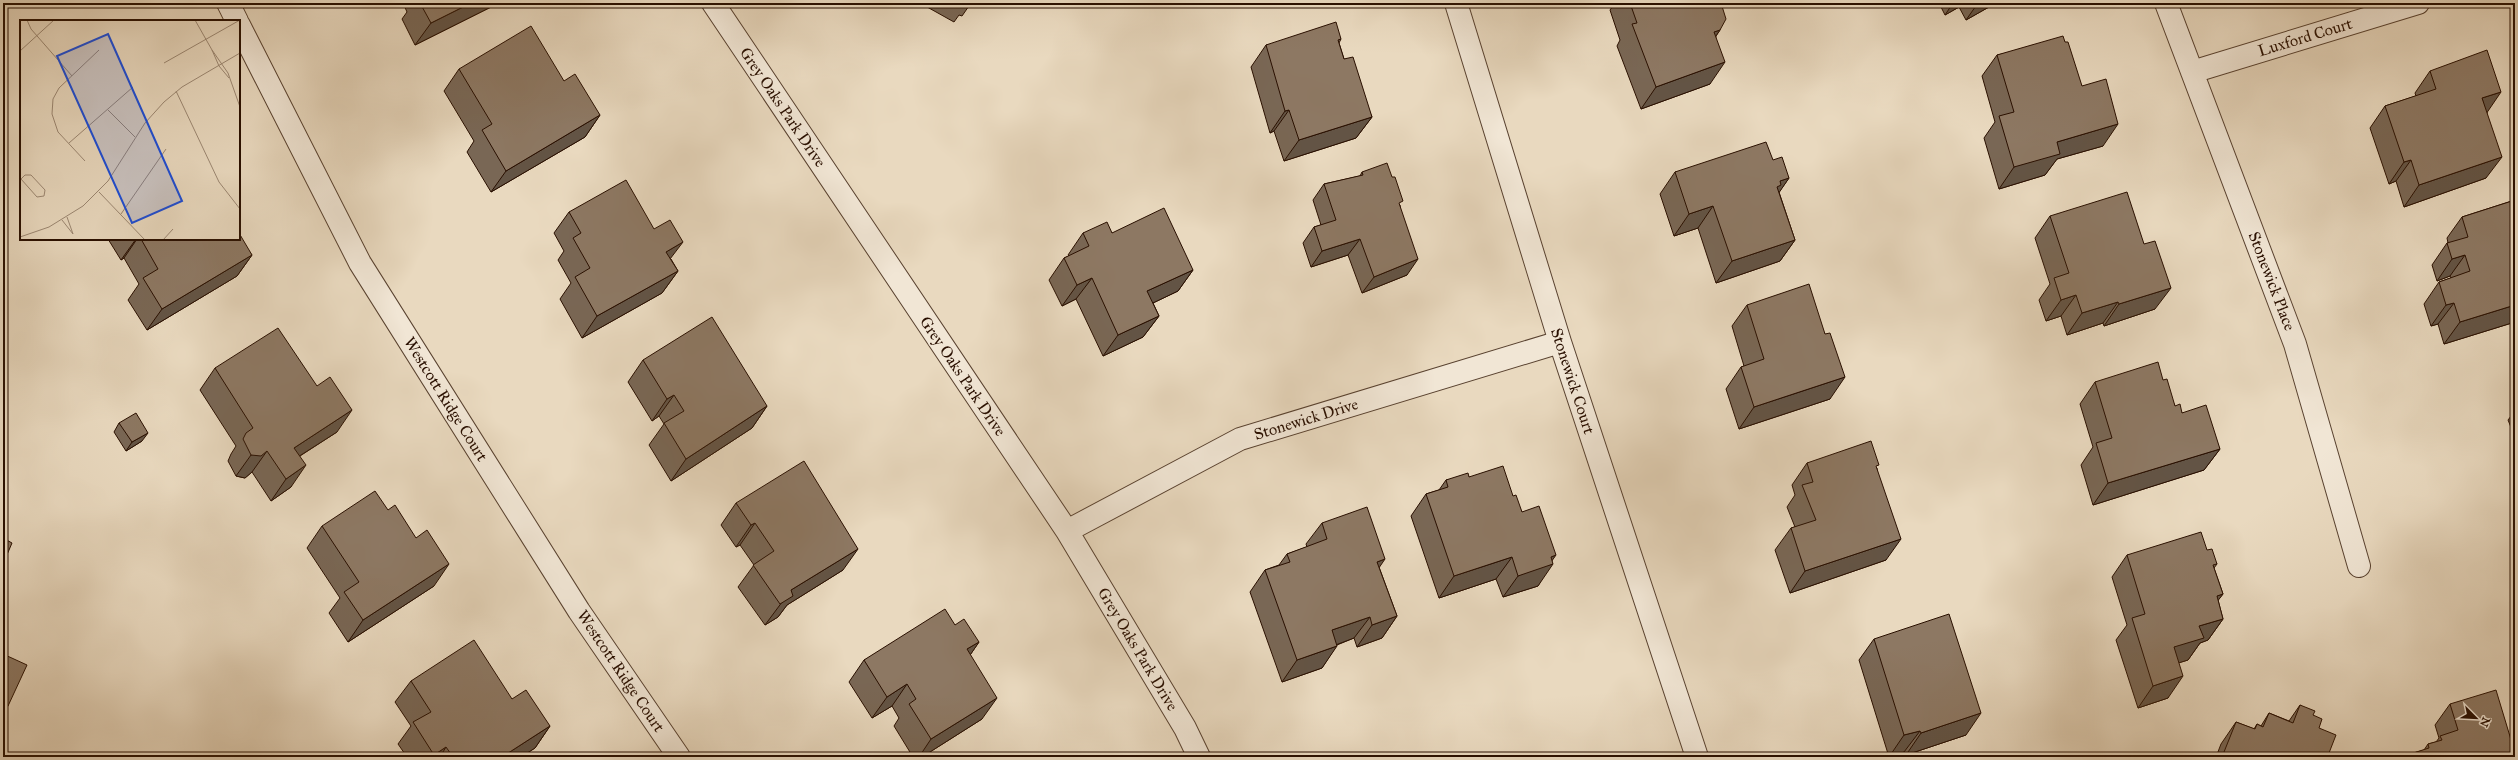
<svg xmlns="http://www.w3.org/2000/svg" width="2518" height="760" viewBox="0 0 2518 760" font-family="'IM FELL Great Primer',serif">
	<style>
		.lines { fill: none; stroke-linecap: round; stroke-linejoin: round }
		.minor-casing { stroke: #594230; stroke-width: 24 }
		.minor { stroke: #f1e6d5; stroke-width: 22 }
		.wall { fill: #796755; stroke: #290f00 }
		.shaded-wall { fill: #635445; stroke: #290f00 }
		.building { fill: #8d7863; stroke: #290f00 }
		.labels { text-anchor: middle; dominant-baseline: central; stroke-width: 3; stroke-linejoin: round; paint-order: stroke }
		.street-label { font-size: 16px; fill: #290f00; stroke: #f1e6d5 }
		.inset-road { fill: none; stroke: #9c8873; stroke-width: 1 }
		.view { fill: #1d4ed8; fill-opacity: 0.15; stroke: #1d4ed8; stroke-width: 2 }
		.inset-edge { fill: none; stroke: #290f00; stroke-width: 2 }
	</style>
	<rect width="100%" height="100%" fill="#e9d9bf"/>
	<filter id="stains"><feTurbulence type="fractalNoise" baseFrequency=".005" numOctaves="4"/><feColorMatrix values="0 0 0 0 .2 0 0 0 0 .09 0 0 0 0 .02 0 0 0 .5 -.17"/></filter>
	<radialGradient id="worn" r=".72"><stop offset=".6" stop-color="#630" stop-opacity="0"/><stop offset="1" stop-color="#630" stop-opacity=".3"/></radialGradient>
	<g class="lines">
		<g class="minor-casing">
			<path id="minor" d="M228 3 237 21
				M713 3 1067 531 1185 728 1199 757
				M1456 3 1560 342 1697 757
				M2166 3 2295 344 2359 566
				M239 25 360 263 579 611 679 757
				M2192 72 2418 3
				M1067 531 1240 439 1560 342"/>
		</g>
		<use href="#minor" class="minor"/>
	</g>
	<path class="wall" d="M403 3H496L495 5 415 45 402 19 407 12Z
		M920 3H971L962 16 959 15 954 22Z
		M1615 3H1721L1720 30 1716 36 1710 84 1641 109 1617 46 1620 40 1610 10Z
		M1939 3H1996L1966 20 1959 7 1945 15Z
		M1341 39 1339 43 1344 59 1372 117 1356 138 1284 161 1274 131 1270 133 1251 67 1266 45Z
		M2065 42 2103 146 2057 159 2045 175 1999 189 1984 138 1995 122 1982 76 1997 55Z
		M459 69 564 81 600 115 585 137 491 192 467 152 474 141 444 91Z
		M2430 71 2487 112 2486 178 2404 207 2396 181 2389 184 2370 128 2385 106 2416 96 2415 93Z
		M1773 160 1789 178 1779 192 1795 240 1780 261 1716 283 1698 228 1674 236 1660 194 1675 172Z
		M1362 172 1400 205 1407 275 1362 293 1348 255 1311 267 1303 243 1314 227 1321 225 1313 200 1324 184 1360 176Z
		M2515 200V322L2444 344 2438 324 2431 326 2424 304 2439 282 2451 278 2450 276 2437 281 2432 265 2447 243H2448L2447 238 2462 217Z
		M569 212 671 259 678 271 662 293 582 338 560 299 571 283 558 260 564 251 554 233Z
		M2050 216 2155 309 2104 326 2103 323 2067 335 2061 316 2046 321 2039 300 2050 284 2035 238Z
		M1083 233H1112L1193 270 1178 291 1153 303 1159 316 1143 337 1103 356 1076 299 1062 306 1049 280 1064 258 1069 256 1068 255Z
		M108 239H239L252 255 237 276 147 330 128 300 139 284 124 258 121 260Z
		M1747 305 1825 334 1830 399 1739 429 1726 389 1741 367 1744 366 1732 326Z
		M643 360 767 406 752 428 671 481 649 445 664 424 659 416 652 421 628 382Z
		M215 368 317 386 337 432 300 456 291 487 271 501 252 472 245 478 236 476 228 461 231 454 236 446 200 390Z
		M2163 380 2175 406 2220 449 2204 470 2093 505 2081 465 2093 447 2080 404 2095 382Z
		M2515 411V437L2508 420Z
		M119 423 142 441 126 451 114 432Z
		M1807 463 1877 468 1886 560 1790 593 1775 550 1791 528 1795 527 1787 507 1795 495 1792 485Z
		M1469 477 1513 496 1522 512 1552 561 1538 586 1503 597 1496 579 1439 598 1411 516 1426 494 1439 490 1446 480Z
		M736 503 843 570 787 605 778 617 765 625 738 587 754 565 740 545 736 547 721 525Z
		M1322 523 1379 567 1397 616 1382 638 1357 647 1354 638 1337 645 1322 668 1282 682 1250 592 1265 570 1279 565 1287 554 1307 547 1306 544Z
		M322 526 434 586 348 642 329 613 340 598 307 548Z
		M2207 550 2217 564 2214 568 2223 594 2218 600 2223 619 2208 640 2200 643 2188 660 2178 663 2168 698 2138 708 2116 640 2127 625 2112 577 2127 555Z
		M955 625 979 642 970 655 982 719 922 757H913L894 726 899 718 892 706 872 718 849 682 864 660Z
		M1874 639 1966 735 1906 755 1904 752 1889 757 1859 660Z
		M3 654 8 706 3 713Z
		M411 681 512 699 550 726 535 748 521 757H407L398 744 411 726 395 702Z
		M2450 704 2515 757H2405L2407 755 2424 750 2428 744 2436 742 2439 738 2435 725Z
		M2300 705 2313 715 2330 757H2216L2221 744 2236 722 2254 729 2257 724 2261 726 2269 713 2289 721Z"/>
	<path class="shaded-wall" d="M471 3H496L495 5 415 45 431 23Z
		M1953 3H1962L1959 7 1945 15Z
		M1978 3H1996L1966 20Z
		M1720 30 1705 52 1714 32Z
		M1725 62 1710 84 1641 109 1656 87Z
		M2501 92 2486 114 2482 98Z
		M1289 110 1274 131 1270 133 1285 111Z
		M600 115 585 137 491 192 506 171Z
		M1372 117 1356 138 1284 161 1299 140Z
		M2118 124 2103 146 2057 159 2045 175 1999 189 2014 167 2057 142Z
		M2502 157 2486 178 2404 207 2419 185Z
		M2411 160 2396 181 2389 184 2404 162Z
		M1789 178 1774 200 1769 201 1780 181Z
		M1713 206 1698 228 1674 236 1689 214Z
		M136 239H137L124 258 121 260Z
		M1360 239 1348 255 1311 267 1322 251Z
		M1795 240 1780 261 1716 283 1732 261Z
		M683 242 667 263 666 252Z
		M252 255 237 276 147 330 162 309Z
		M2465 255 2450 276 2437 281 2452 259Z
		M1418 259 1407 275 1362 293 1374 277Z
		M1193 270 1178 291 1132 313 1147 291Z
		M678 271 662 293 582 338 597 316Z
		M1092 278 1076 299 1062 306 1077 285Z
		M2171 288 2155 309 2104 326 2119 304Z
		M2076 295 2061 316 2046 321 2061 300Z
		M2118 302 2103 323 2067 335 2082 313Z
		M2454 303 2438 324 2431 326 2446 305Z
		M2515 305V322L2444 344 2460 322Z
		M1159 316 1143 337 1103 356 1118 335Z
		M1845 377 1830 399 1739 429 1754 407Z
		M674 395 659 416 652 421 667 399Z
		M767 406 752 428 671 481 686 459Z
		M352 410 337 432 279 469 294 448Z
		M148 433 142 441 126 451 132 442Z
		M2220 449 2204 470 2093 505 2108 483Z
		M267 451 252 472 245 478 236 476 251 455Z
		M306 465 291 487 271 501 286 479Z
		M755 523 740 545 736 547 751 525Z
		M1901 539 1886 560 1790 593 1805 571Z
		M858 549 843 570 787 605 778 617 765 625 791 590Z
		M1556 555 1549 565 1553 564 1538 586 1503 597 1518 576 1551 557Z
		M1512 557 1496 579 1439 598 1454 576Z
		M1385 559 1370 581 1377 562Z
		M449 564 434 586 348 642 363 620Z
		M2223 594 2207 615 2217 596Z
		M1397 616 1382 638 1357 647 1372 625Z
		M1370 617 1354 638 1317 652 1332 630Z
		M2223 619 2208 640 2200 643 2188 660 2159 669 2174 647 2199 626Z
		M979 642 964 664 967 649Z
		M1337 646 1322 668 1282 682 1297 660Z
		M2183 676 2168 698 2138 708 2153 686Z
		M907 684 892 706 872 718 887 697Z
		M997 698 982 719 922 757H919L931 739Z
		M1981 713 1966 735 1906 755 1921 733Z
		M550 726 535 748 521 757H502Z
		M1920 731 1904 752 1889 757 1904 735Z
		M446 747 440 757H433L434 755Z"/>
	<path class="building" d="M420 3H471L431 23Z
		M1630 3H1721L1726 19 1720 30 1714 32 1725 62 1656 87 1632 24 1637 23Z
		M1336 22 1341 39 1338 40 1344 59 1353 57 1372 117 1299 140 1289 110 1285 111 1266 45Z
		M531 26 564 81 575 74 600 115 506 171 482 130 492 124 459 69Z
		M2063 36 2065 42H2068L2082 86 2106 79 2118 124 2057 142 2060 154 2014 167 1999 116 2014 112 1997 55Z
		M2487 50 2501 92 2482 98 2502 157 2419 185 2411 160 2404 162 2385 106 2436 89 2430 71Z
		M1766 142 1773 160 1782 157 1789 178 1780 181 1781 185 1777 187 1795 240 1732 261 1713 206 1689 214 1675 172Z
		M1387 163 1392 177H1395L1403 201 1399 203 1418 259 1374 277 1360 239 1322 251 1314 227 1336 220 1324 184 1363 175 1362 172Z
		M626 180 654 229 670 220 683 242 666 252 678 271 597 316 575 277 590 268 573 238 581 233 569 212Z
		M2127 192 2144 244 2155 241 2171 288 2119 304 2118 302 2082 313 2076 295 2061 300 2054 278 2069 273 2050 216Z
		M2515 200V305L2460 322 2454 303 2446 305 2439 282 2470 271 2465 255 2452 259 2447 243 2468 237 2462 217Z
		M1164 208 1193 270 1147 291 1159 316 1118 335 1092 278 1077 285 1064 258 1089 246 1083 233 1107 222 1112 233Z
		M239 233 252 255 162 309 143 278 158 269 141 239H239Z
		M1809 284 1825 334 1830 333 1845 377 1754 407 1741 367 1764 359 1747 305Z
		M712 317 767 406 686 459 664 423 684 411 674 395 667 399 643 360Z
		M278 328 317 386 330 377 352 410 294 448 306 465 286 479 267 451 261 456 251 455 243 439 246 433 253 428 215 368Z
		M2158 362 2163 380 2167 379 2175 406 2180 404 2182 413 2206 405 2220 449 2108 483 2096 443 2112 438 2095 382Z
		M136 413 148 433 132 442 119 423Z
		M1871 441 1879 465 1876 466 1901 539 1805 571 1791 528 1816 520 1802 485 1813 482 1807 463Z
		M804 461 858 549 791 590 793 596 780 604 753 565 774 551 755 523 751 525 736 503Z
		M1503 466 1513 496 1516 495 1522 512 1539 506 1556 555 1551 557 1553 564 1518 576 1512 557 1454 576 1426 494 1448 487 1446 480 1468 473 1469 477Z
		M375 491 388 510 395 505 416 538 427 530 449 564 363 620 344 592 359 582 322 526Z
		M1367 507 1385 559 1377 562 1397 616 1372 625 1370 617 1332 630 1337 646 1297 660 1265 570 1290 562 1287 554 1327 539 1322 523Z
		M2201 532 2207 550 2212 549 2217 564 2213 565 2223 594 2217 596 2223 619 2199 626 2204 638 2174 647 2183 676 2153 686 2132 618 2145 614 2127 555Z
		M3 538 12 543 3 564Z
		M945 609 955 625 964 619 979 642 967 649 997 698 931 739 909 704 916 699 907 684 887 697 864 660Z
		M1949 614 1981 713 1921 733 1920 731 1904 735 1874 639Z
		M474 640 512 699 526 690 550 726 502 757H453L446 747 434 755 413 722 431 712 411 681Z
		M3 654 27 665 8 706 3 703Z
		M2496 690 2515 753V757H2407V755L2429 748 2428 744 2442 740 2440 736 2458 730 2450 704Z
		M2300 705 2315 711 2313 715 2322 719 2319 728 2336 735 2329 753 2331 755 2330 757H2222L2236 722 2255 729 2257 724 2263 727 2269 713 2293 723Z"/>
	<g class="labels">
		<g class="street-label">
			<text transform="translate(2305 37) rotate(-17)">Luxford Court</text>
			<text transform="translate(783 107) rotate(56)">Grey Oaks Park Drive</text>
			<text transform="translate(2272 281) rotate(69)">Stonewick Place</text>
			<text transform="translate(963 376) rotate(56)">Grey Oaks Park Drive</text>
			<text transform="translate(1573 381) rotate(72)">Stonewick Court</text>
			<text transform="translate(446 399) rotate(58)">Westcott Ridge Court</text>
			<text transform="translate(1306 419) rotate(-17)">Stonewick Drive</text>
			<text transform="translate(1138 649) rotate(59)">Grey Oaks Park Drive</text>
			<text transform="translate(621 671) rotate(56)">Westcott Ridge Court</text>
		</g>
	</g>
	<g transform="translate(20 20)">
		<rect width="220" height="220" fill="#e9d9bf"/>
		<path class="inset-road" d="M7 0 11 9 52 56M175 0 192 30M0 31 34 0M144 43 220 0M209 58 199 46 192 30 208 53 220 87M156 71 199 162 220 189M88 90 115 117M49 123 113 67M65 141 38 112 32 94 33 79 39 68 79 30M0 160 5 155H11L25 170 24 176 17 177 1 159M79 172 125 220M101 194 146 129M42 200 53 214 47 197M0 217 29 207 63 186 88 161 125 103 144 82 162 67 220 33M143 220 153 209"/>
		<path class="view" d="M88 14 162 181 112 203 37 36Z"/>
		<rect width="220" height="220" class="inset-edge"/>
	</g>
	<rect width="2518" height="760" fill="none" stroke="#e9d9bf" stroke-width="16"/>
	<rect x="4" y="4" width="2510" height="752" fill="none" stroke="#290f00" stroke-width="2"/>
	<rect x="8" y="8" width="2502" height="744" fill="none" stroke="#290f00"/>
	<g transform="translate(2476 718) rotate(114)" stroke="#f1e6d5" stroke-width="3" paint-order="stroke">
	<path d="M0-3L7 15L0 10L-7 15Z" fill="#290f00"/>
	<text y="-6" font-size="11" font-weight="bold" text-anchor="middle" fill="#290f00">N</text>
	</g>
	<rect width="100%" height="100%" filter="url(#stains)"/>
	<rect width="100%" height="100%" fill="url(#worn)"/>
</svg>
